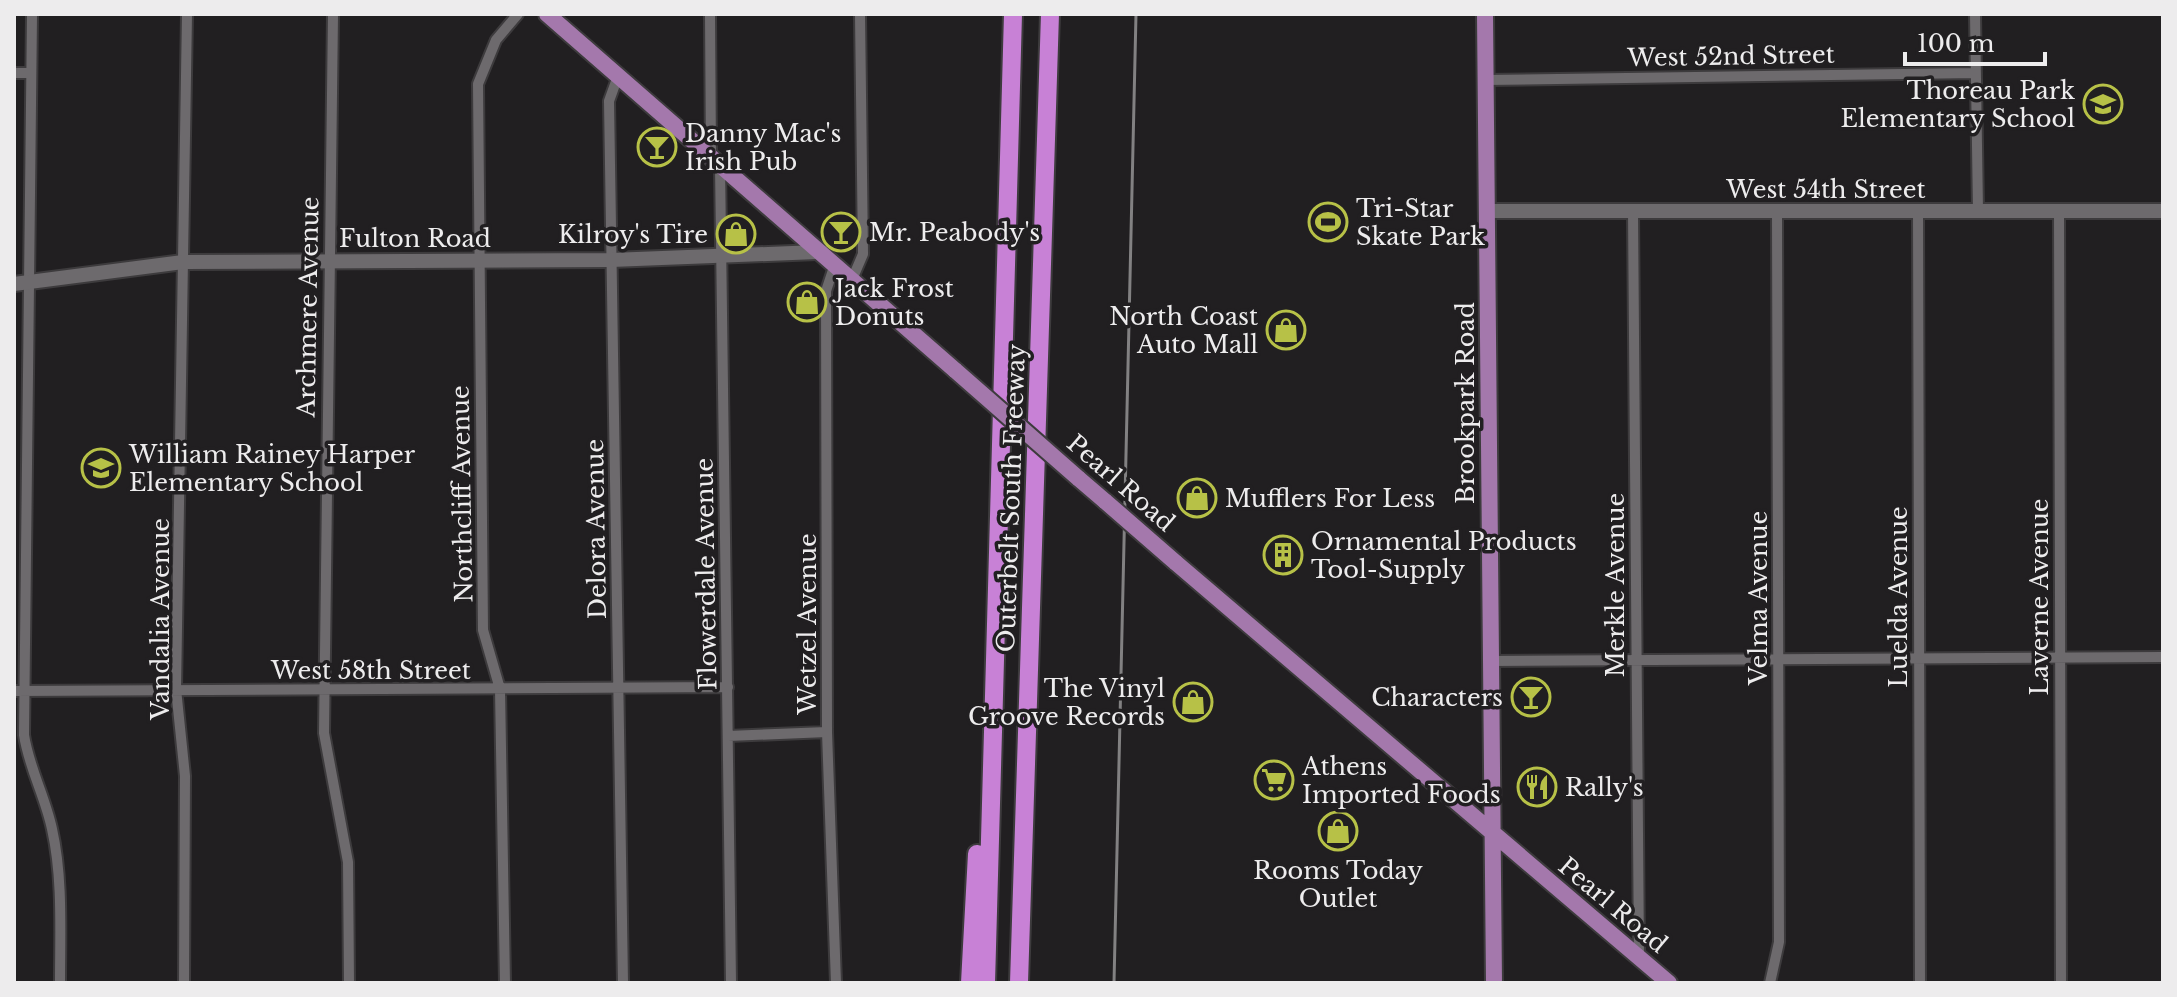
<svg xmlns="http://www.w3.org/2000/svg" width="2177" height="997" viewBox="0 0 2177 997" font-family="'Libre Baskerville',serif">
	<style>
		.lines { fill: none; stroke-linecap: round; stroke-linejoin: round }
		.street-casing { stroke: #3d3b3d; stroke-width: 14 }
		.secondary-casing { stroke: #3d3b3d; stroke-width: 18 }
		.primary-casing { stroke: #3d3b3d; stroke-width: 20 }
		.highway-casing { stroke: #3d3b3d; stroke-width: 22 }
		.street { stroke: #6d6a6d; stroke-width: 10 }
		.secondary { stroke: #6d6a6d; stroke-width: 14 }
		.primary { stroke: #a478ac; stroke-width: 16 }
		.highway { stroke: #c881d6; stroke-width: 18 }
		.rail { stroke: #828182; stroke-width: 3 }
		.primary-bridge-casing { stroke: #3d3b3d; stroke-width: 20; stroke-linecap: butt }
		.primary-bridge { stroke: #a478ac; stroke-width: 16 }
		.labels { text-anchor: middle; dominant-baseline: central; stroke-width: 7; stroke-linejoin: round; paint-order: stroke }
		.street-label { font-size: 24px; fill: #edeced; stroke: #211f21 }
		.poi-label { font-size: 24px; fill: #edeced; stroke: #211f21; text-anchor: start }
	</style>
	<rect width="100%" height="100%" fill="#211f21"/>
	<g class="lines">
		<g class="street-casing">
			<path id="street" d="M32 14 24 735C29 768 45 796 52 829 63 878 60 933 60 983
				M333 14 324 733 348 862 349 983
				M710 14 711 158
				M1975 14 1978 211
				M14 73H31
				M618 76 609 101 623 983
				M1485 80 1976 73
				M720 165 731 983
				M1633 211 1639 957
				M1918 211 1920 983
				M2059 211 2061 983
				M834 267 826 291 827 732 836 983
				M851 282 863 254 860 14
				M1490 661 2163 657
				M14 691 728 687
				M728 736 827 732
				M184 983 185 776 176 689 187 14
				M505 983 500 689 483 630 478 84 496 40 518 14
				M1770 983 1779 942 1777 211"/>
		</g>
		<g class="secondary-casing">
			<path id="secondary" d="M1488 211H2163
				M14 284 183 262 611 260 817 252"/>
		</g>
		<g class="primary-casing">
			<path id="primary" d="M547 14 956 371
				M1485 14 1494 983
				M1078 478 1106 502
				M1175 562 1669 983"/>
		</g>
		<g class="highway-casing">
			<path id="highway" d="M970 983 977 854
				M986 983 1013 14
				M1019 983 1050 14"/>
		</g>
		<use href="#street" class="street"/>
		<use href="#secondary" class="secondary"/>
		<use href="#primary" class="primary"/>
		<use href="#highway" class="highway"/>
		<path class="rail" d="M1114 983 1136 14"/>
		<g class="primary-bridge-casing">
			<path id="primary-bridge" d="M956 371 1078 478
				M1106 502 1175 562"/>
		</g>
		<use href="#primary-bridge" class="primary-bridge"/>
	</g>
	<defs>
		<g id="school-ring" transform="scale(2)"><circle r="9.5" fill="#211f21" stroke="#b7c147" stroke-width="1.5"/><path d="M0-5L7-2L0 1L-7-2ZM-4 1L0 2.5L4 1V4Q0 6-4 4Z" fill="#b7c147"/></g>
		<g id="bar-ring" transform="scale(2)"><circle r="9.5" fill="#211f21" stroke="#b7c147" stroke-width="1.5"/><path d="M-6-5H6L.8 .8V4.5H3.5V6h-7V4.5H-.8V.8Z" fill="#b7c147"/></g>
		<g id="stadium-ring" transform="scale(2)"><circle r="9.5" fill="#211f21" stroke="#b7c147" stroke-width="1.5"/><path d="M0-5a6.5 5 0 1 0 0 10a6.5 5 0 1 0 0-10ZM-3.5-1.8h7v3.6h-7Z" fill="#b7c147"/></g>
		<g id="shop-ring" transform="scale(2)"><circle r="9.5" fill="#211f21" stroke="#b7c147" stroke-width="1.5"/><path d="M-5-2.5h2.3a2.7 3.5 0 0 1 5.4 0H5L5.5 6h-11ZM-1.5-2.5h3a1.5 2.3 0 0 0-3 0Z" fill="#b7c147"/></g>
		<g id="building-ring" transform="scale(2)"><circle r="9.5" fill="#211f21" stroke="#b7c147" stroke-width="1.5"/><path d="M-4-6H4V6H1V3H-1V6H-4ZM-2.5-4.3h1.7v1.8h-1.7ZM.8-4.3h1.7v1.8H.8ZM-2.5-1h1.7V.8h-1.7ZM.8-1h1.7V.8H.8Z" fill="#b7c147"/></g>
		<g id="supermarket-ring" transform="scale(2)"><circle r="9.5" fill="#211f21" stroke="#b7c147" stroke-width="1.5"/><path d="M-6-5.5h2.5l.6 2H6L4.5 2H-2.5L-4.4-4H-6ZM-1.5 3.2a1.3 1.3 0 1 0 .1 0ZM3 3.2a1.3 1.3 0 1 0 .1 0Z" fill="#b7c147"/></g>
		<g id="restaurant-ring" transform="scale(2)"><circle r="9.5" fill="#211f21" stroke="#b7c147" stroke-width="1.5"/><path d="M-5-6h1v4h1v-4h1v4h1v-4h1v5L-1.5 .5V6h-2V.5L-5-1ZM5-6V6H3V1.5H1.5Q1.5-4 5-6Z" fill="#b7c147"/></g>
	</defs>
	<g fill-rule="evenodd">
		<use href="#school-ring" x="2103" y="104"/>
		<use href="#bar-ring" x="657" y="147"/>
		<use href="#stadium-ring" x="1328" y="222"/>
		<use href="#bar-ring" x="841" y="232"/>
		<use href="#shop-ring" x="736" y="234"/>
		<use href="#shop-ring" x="807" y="302"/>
		<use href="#shop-ring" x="1286" y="330"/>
		<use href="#school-ring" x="101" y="468"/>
		<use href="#shop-ring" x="1197" y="498"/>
		<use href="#building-ring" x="1283" y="555"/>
		<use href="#bar-ring" x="1531" y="697"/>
		<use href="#shop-ring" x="1193" y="702"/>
		<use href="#supermarket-ring" x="1274" y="780"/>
		<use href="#restaurant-ring" x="1537" y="787"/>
		<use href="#shop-ring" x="1338" y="831"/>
	</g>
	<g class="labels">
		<g class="street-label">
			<text transform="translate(1731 56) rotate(-1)">West 52nd Street</text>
			<text x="1826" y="189">West 54th Street</text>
			<text x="415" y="238">Fulton Road</text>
			<text transform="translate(308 307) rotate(-89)">Archmere Avenue</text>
			<text transform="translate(1465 403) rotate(-90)">Brookpark Road</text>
			<text transform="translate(1121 483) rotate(41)">Pearl Road</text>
			<text transform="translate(462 494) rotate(-91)">Northcliff Avenue</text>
			<text transform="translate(1011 498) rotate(-88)">Outerbelt South Freeway</text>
			<text transform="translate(596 529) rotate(-91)">Delora Avenue</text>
			<text transform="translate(706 574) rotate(-91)">Flowerdale Avenue</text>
			<text transform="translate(1615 585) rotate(-90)">Merkle Avenue</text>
			<text transform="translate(1898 597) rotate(-90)">Luelda Avenue</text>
			<text transform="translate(2039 597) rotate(-90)">Laverne Avenue</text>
			<text transform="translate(1758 598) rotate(-90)">Velma Avenue</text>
			<text transform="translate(160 619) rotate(-90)">Vandalia Avenue</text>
			<text transform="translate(807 624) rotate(-90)">Wetzel Avenue</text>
			<text x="371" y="670">West 58th Street</text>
			<text transform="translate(1613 905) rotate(40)">Pearl Road</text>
		</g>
		<g class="poi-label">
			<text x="2075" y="90" text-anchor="end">Thoreau Park<tspan x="2075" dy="28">Elementary School</tspan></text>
			<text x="685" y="133">Danny Mac's<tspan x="685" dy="28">Irish Pub</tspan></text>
			<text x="1356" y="208">Tri-Star<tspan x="1356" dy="28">Skate Park</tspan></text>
			<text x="869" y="232">Mr. Peabody's</text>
			<text x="708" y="234" text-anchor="end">Kilroy's Tire</text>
			<text x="835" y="288">Jack Frost<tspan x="835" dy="28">Donuts</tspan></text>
			<text x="1258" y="316" text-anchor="end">North Coast<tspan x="1258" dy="28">Auto Mall</tspan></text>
			<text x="129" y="454">William Rainey Harper<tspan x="129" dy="28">Elementary School</tspan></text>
			<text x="1225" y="498">Mufflers For Less</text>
			<text x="1311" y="541">Ornamental Products<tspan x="1311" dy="28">Tool-Supply</tspan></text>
			<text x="1165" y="688" text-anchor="end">The Vinyl<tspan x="1165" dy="28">Groove Records</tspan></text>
			<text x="1503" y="697" text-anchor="end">Characters</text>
			<text x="1302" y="766">Athens<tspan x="1302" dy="28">Imported Foods</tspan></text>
			<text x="1565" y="787">Rally's</text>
			<text x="1338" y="870" text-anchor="middle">Rooms Today<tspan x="1338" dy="28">Outlet</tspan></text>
		</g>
	</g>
	<rect width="2177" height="997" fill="none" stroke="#edeced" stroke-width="32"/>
	<path d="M1905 52v12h140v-12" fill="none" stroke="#edeced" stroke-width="4"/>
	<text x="1917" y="52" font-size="24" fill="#edeced" stroke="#211f21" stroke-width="6" paint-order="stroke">100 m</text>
</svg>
